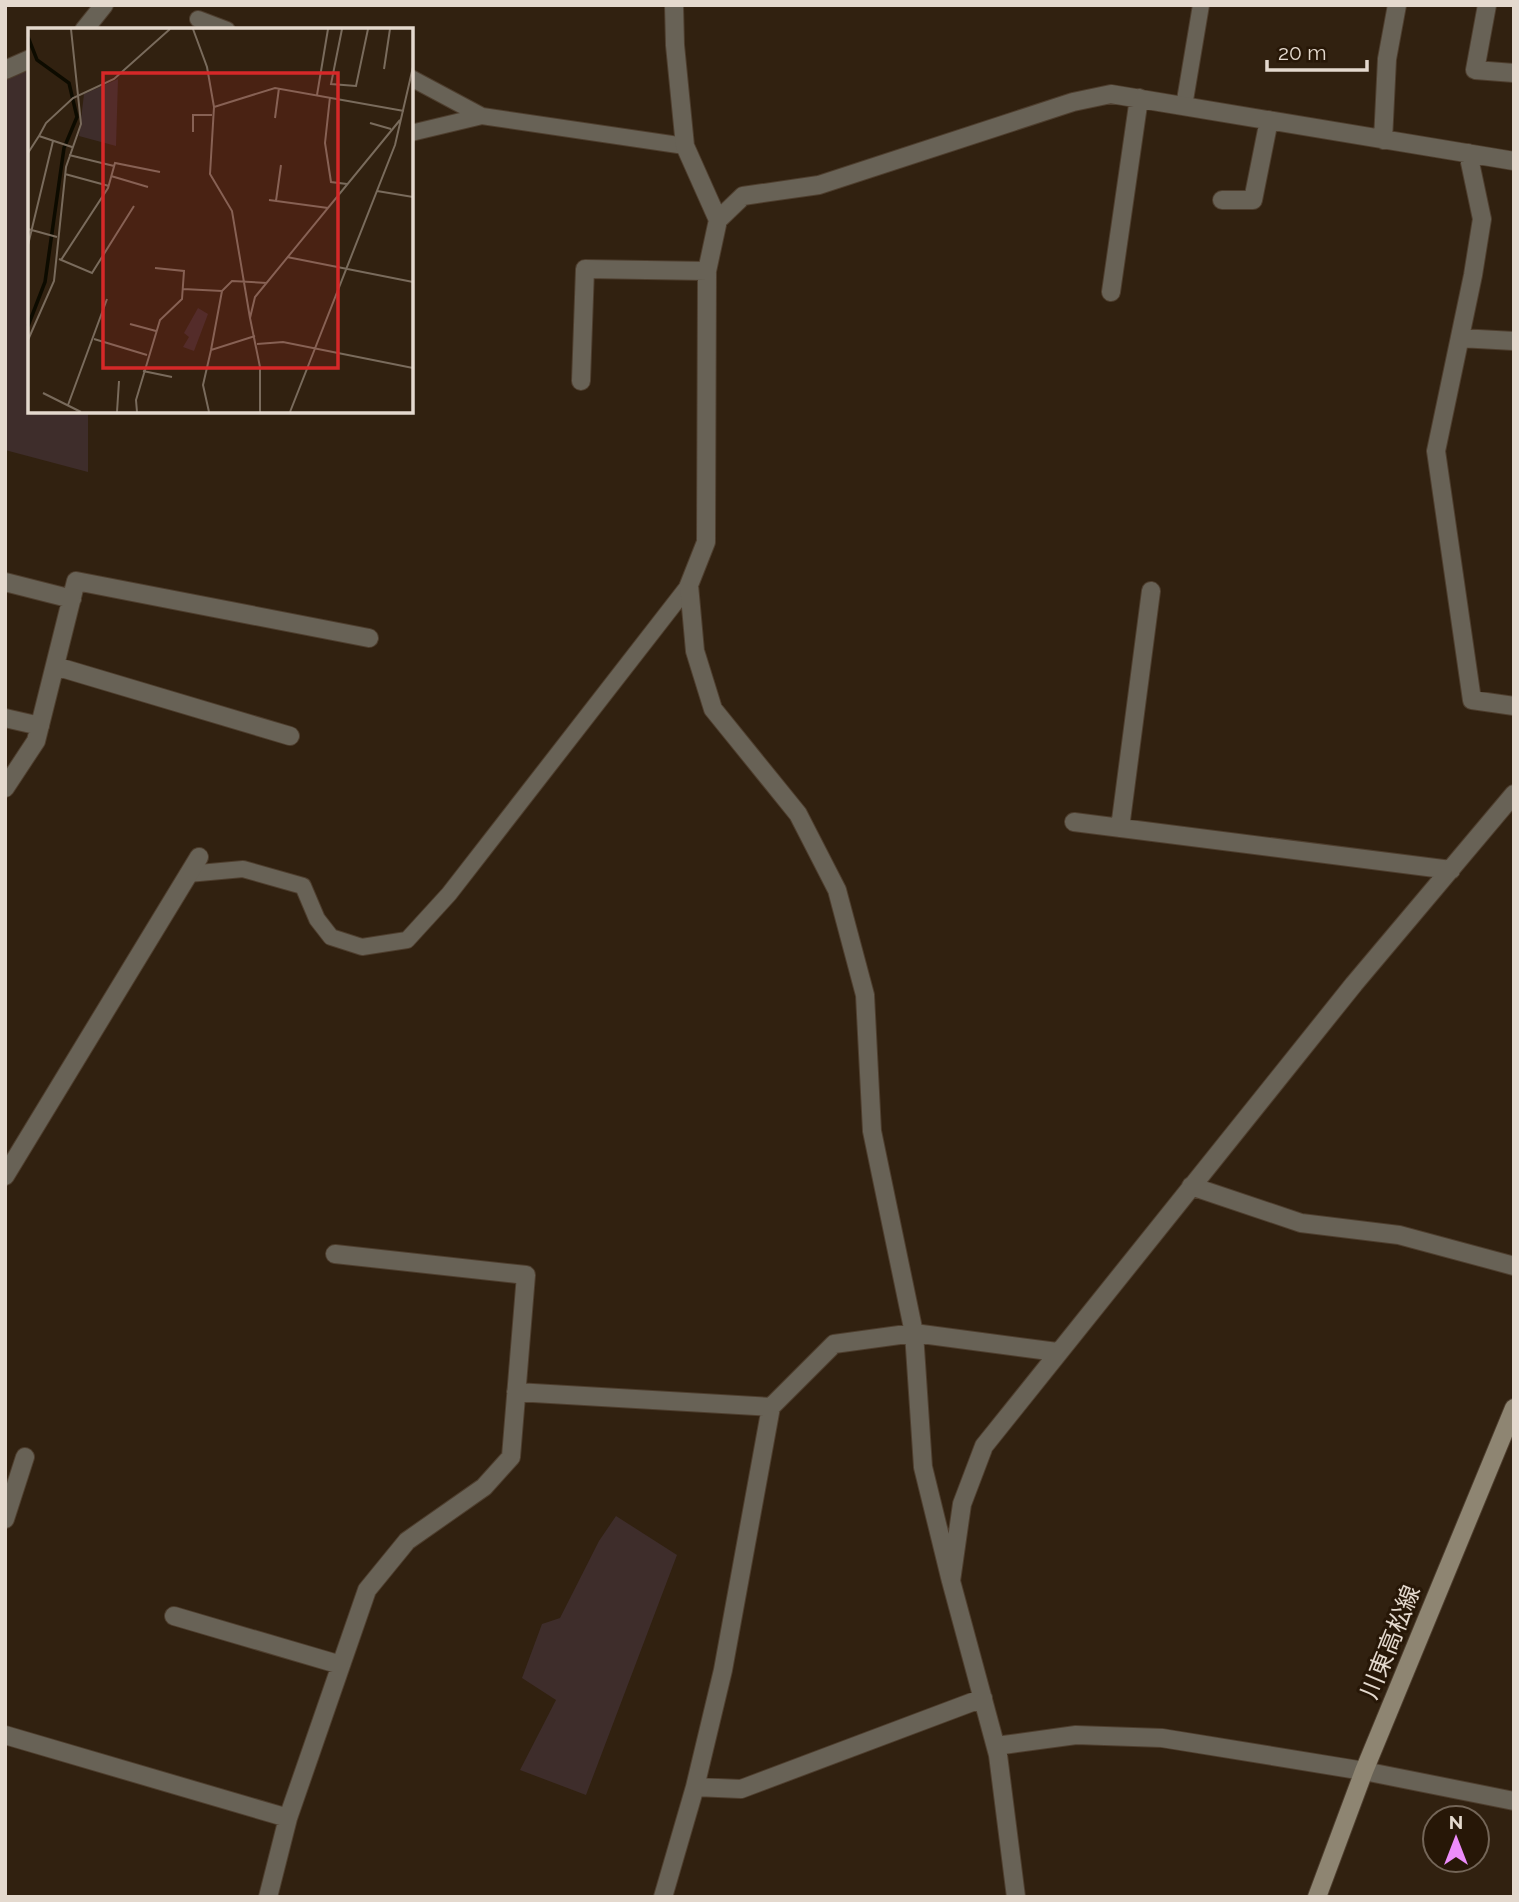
<svg xmlns="http://www.w3.org/2000/svg" width="1519" height="1902" viewBox="0 0 1519 1902" font-family="Raleway,'Noto Sans JP',sans-serif">
	<style>
		.green { fill: #3e2d2b }
		.lines { fill: none; stroke-linecap: round; stroke-linejoin: round }
		.lane-casing { stroke: #4e3e2e; stroke-width: 18 }
		.street-casing { stroke: #4e3e2e; stroke-width: 20 }
		.secondary-casing { stroke: #4e3e2e; stroke-width: 20 }
		.lane { stroke: #686256; stroke-width: 16 }
		.street { stroke: #686256; stroke-width: 18 }
		.secondary { stroke: #8e8572; stroke-width: 18 }
		.labels { text-anchor: middle; dominant-baseline: central; stroke-width: 6; stroke-linejoin: round; paint-order: stroke }
		.street-label { font-size: 24px; fill: #e4d9ce; stroke: #271707 }
		.inset-river { fill: none; stroke: #0d0b00; stroke-width: 3.5 }
		.inset-road { fill: none; stroke: #796b5c; stroke-width: 2 }
		.view { fill: #d62828; fill-opacity: 0.15; stroke: #d62828; stroke-width: 3.5 }
		.inset-edge { fill: none; stroke: #e4d9ce; stroke-width: 3.5 }
	</style>
	<rect width="100%" height="100%" fill="#312110"/>
	<path class="green" d="M30 68V411H88V472L5 450V79Z
		M616 1516 677 1555 586 1795 520 1770 556 1700 522 1678 542 1624 560 1618 599 1541Z"/>
	<g class="lines">
		<g class="lane-casing">
			<path id="lane" d="M198 19 227 30
				M411 78 482 116
				M1184 106 1201 5
				M411 133 482 116 685 146
				M188 874 243 869 303 886 317 919 331 937 362 947 407 940 449 894 689 585"/>
		</g>
		<g class="street-casing">
			<path id="street" d="M674 5 675 45 685 146 718 220
				M1487 5 1475 70 1514 73
				M84 30 104 5
				M5 70 30 59
				M1383 140 1387 59 1397 5
				M1468 153 1482 219 1473 275 1436 451 1472 700 1514 706
				M1222 200H1253L1269 120
				M1111 292 1139 98
				M1460 338 1514 341
				M581 381 585 269 707 271
				M5 582 72 599
				M55 666 290 736
				M5 718 40 726
				M5 788 36 741 76 581 369 638
				M1074 822 1451 870
				M1120 828 1151 591
				M5 1176 199 857
				M1191 1186 1301 1223 1399 1235 1514 1266
				M516 1392 771 1407 834 1344 914 1333 1057 1352
				M5 1519 25 1457
				M951 1581 923 1467 914 1333 872 1131 865 995 837 890 798 814 713 709 695 651 689 585 706 542 707 271 718 220 743 196 819 185 1073 102 1111 94 1514 161
				M174 1616 341 1665
				M5 1735 288 1818
				M996 1746 1076 1735 1162 1738 1364 1771 1514 1801
				M695 1787 723 1670 771 1407
				M268 1897 288 1818 367 1590 407 1541 484 1487 511 1457 526 1275 335 1254
				M663 1897 695 1787 741 1789 983 1698
				M1016 1897 998 1755 951 1581 962 1504 984 1446 1354 984 1514 794"/>
		</g>
		<g class="secondary-casing">
			<path id="secondary" d="M1317 1897 1364 1771 1514 1408"/>
		</g>
		<use href="#lane" class="lane"/>
		<use href="#street" class="street"/>
		<use href="#secondary" class="secondary"/>
	</g>
	<g class="labels">
		<g class="street-label">
			<text transform="translate(1390 1642) rotate(-68)">川東高松線</text>
		</g>
	</g>
	<g transform="translate(28 28)">
		<rect width="385" height="385" fill="#312110"/>
		<path d="M90 51 88 118 51 108 56 66ZM170 280 180 286 166 323 155 319 161 309 156 305Z" fill="#3e2d2b"/>
		<path class="inset-river" d="M0 9 9 32 41 55 49 89 36 120 17 254 0 298"/>
		<path class="inset-road" d="M165 1 179 39 186 79M314 1 303 56 328 58 340 1M356 41 362 1M289 67 300 1M302 69 297 115 303 154 319 156M247 90 251 60M342 95 363 101M165 104V87H184M11 108 18 95 45 70 86 51 142 1M0 125 11 108 44 119M41 127 86 138M37 146 81 158M83 148 120 159M349 163 385 169M241 172 300 180M248 173 253 137M0 201 29 209M0 217 25 113M259 229 385 254M31 231 64 245 106 178M33 232 80 160 87 135 132 144M155 261 194 263 204 253 239 255M222 290 204 183 182 146 186 79 247 60 376 83M102 296 128 303M66 311 119 327M0 312 26 253 38 139 53 96 43 1M229 316 255 314 385 340M183 322 194 263M115 343 144 349M15 365 53 384M40 377 79 271M89 384 91 353M109 384 108 372 132 292 154 271 156 243 127 240M181 384 175 357 183 322 227 308M232 384V339L222 290 227 269 372 92M262 384 367 117 385 39"/>
		<path class="view" d="M75 45H310V340H75Z"/>
		<rect width="385" height="385" class="inset-edge"/>
	</g>
	<rect width="1519" height="1902" fill="none" stroke="#e4d9ce" stroke-width="14"/>
	<g transform="translate(1456 1839)"><circle r="33" fill="#271707" stroke="#736557" stroke-width="2"/>
	<path d="M0-5L12 26L0 18L-12 26Z" fill="#ec8cfa"/>
	<text y="-10" font-size="19" font-weight="bold" text-anchor="middle" fill="#e4d9ce">N</text>
	</g>
	<path d="M1267 60v10h100v-10" fill="none" stroke="#e4d9ce" stroke-width="3.5"/>
	<text x="1278" y="60" font-size="21" fill="#e4d9ce" stroke="#271707" stroke-width="5" paint-order="stroke">20 m</text>
</svg>
